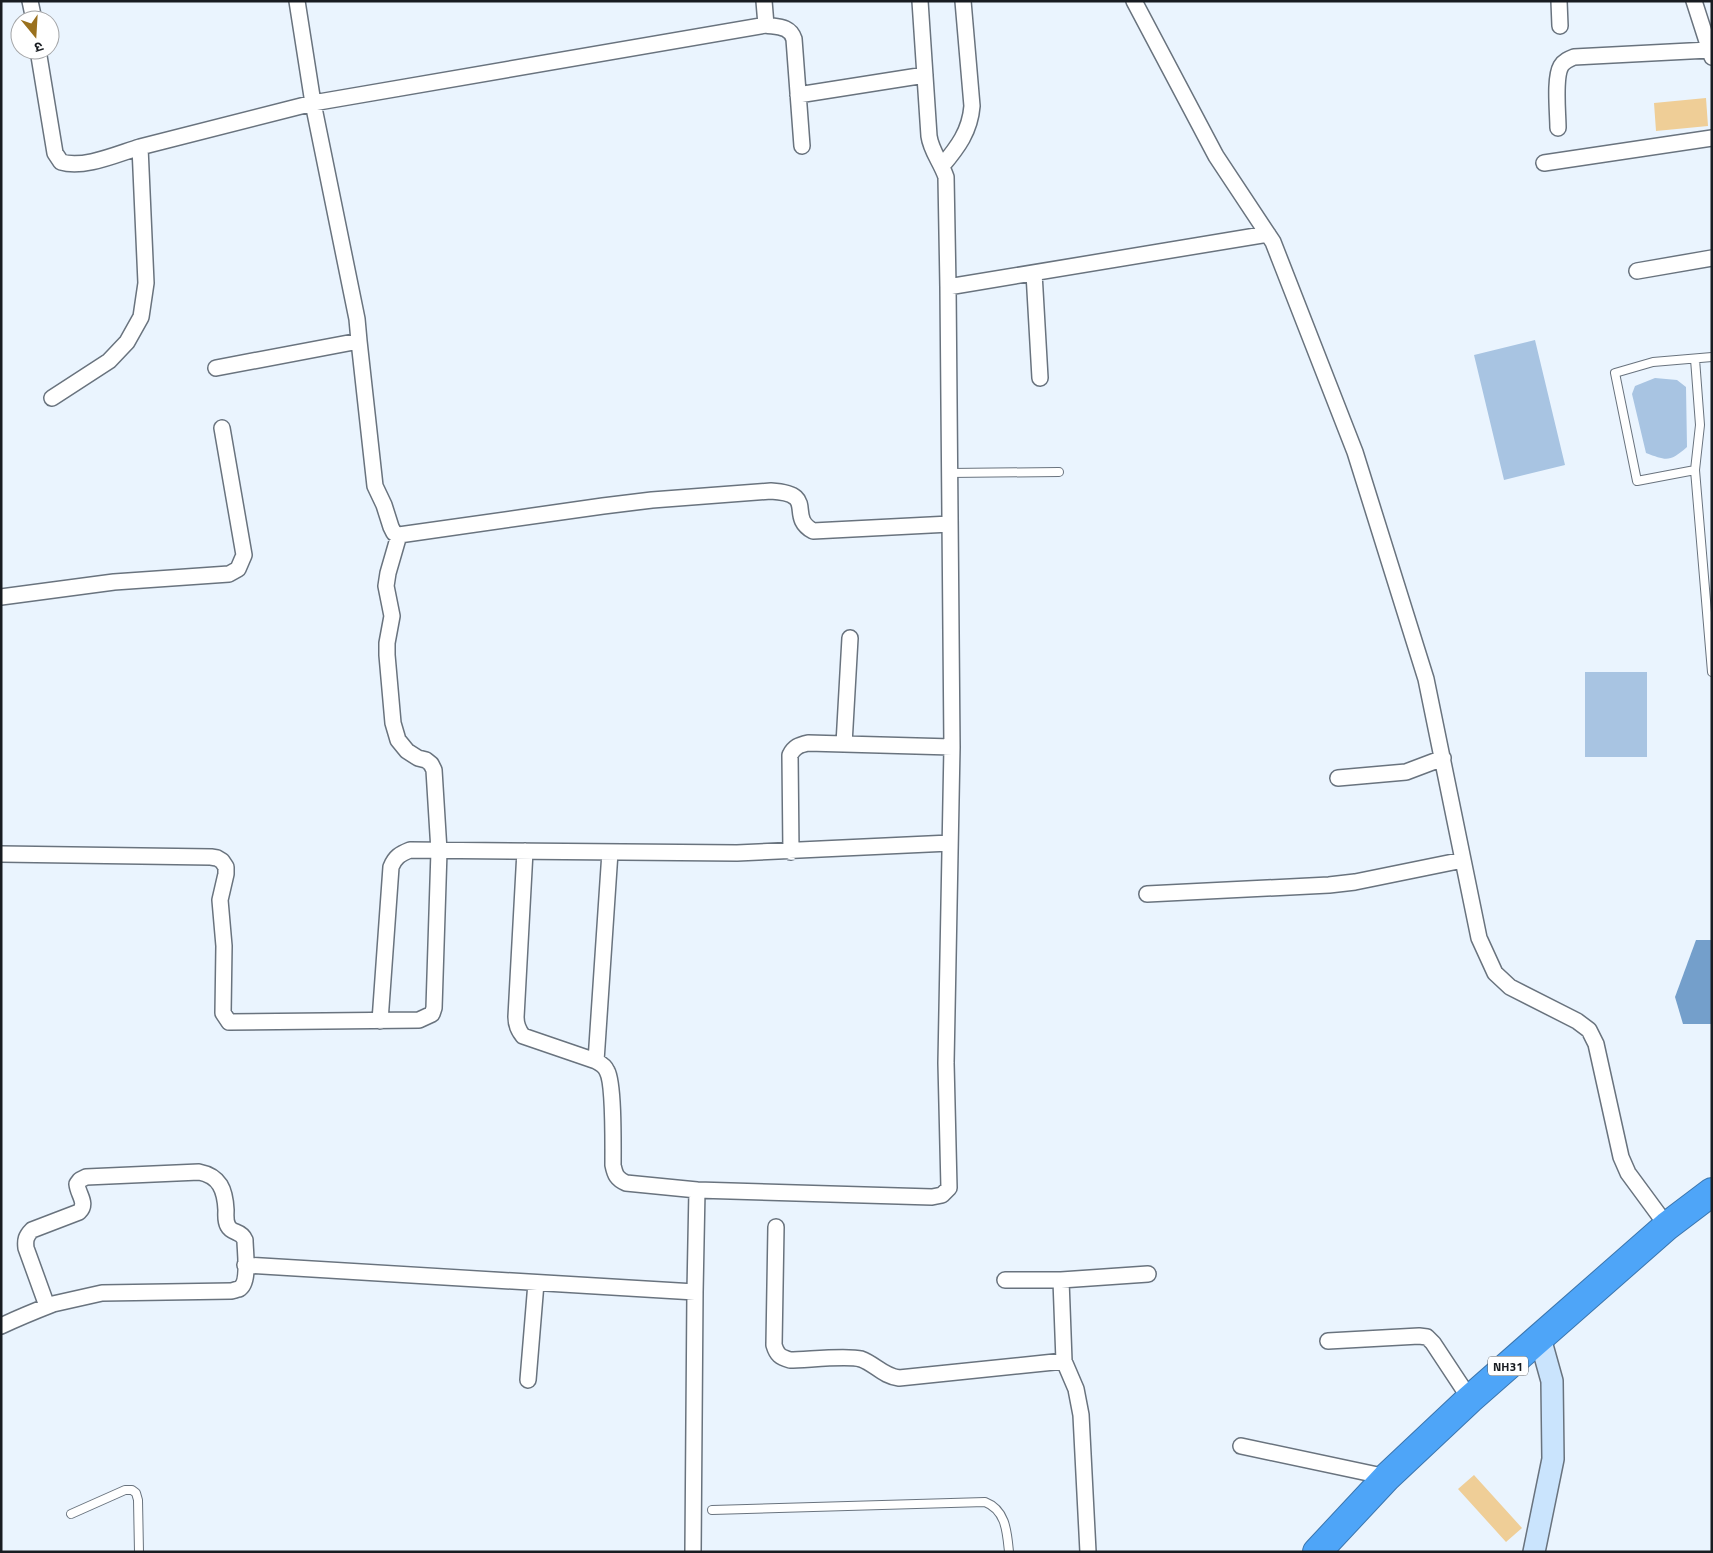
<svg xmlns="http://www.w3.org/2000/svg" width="1713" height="1553" viewBox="0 0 1713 1553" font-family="'Titillium Web','Noto Sans Devanagari',sans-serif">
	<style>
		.green { fill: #a8c4e2 }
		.water { fill: #749fcb }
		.building { fill: #efce97 }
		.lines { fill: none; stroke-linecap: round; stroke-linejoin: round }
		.lane-casing { stroke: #69737e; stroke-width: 10 }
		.street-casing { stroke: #69737e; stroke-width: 18 }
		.secondary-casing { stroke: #69737e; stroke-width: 24 }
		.highway-casing { stroke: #3b75ad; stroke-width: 30 }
		.lane { stroke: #fff; stroke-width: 8 }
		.street { stroke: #fff; stroke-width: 15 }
		.secondary { stroke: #cae4fd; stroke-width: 21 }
		.highway { stroke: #4ea5f8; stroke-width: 28 }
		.labels { text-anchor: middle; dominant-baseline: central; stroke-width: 4.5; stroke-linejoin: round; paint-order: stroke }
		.shield { fill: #fff; stroke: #5d6064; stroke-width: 1 }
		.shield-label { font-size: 12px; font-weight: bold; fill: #181c21 }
	</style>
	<rect width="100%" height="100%" fill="#eaf4fe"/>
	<path class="green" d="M1535 340 1565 465 1504 480 1474 355Z
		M1655 378 1677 380 1686 387 1687 447C1670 462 1667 461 1646 453L1632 394 1635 386Z
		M1585 672H1647V757H1585Z"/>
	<path class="water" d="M1696 940H1712V1024H1683L1675 997Z"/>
	<path class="building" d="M1706 98 1708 126 1656 131 1654 103Z
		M1474 1475 1522 1528 1506 1542 1458 1489Z"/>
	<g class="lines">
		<g class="lane-casing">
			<path id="lane" d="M1695 359 1700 425 1695 470 1637 481 1615 373 1653 362 1712 357
				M1695 470 1712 672
				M949 473 1059 472
				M712 1510 985 1502C1006 1510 1007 1532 1009 1552
				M71 1514 125 1490H132L136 1493 138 1500 139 1552"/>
		</g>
		<g class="street-casing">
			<path id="street" d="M30 1 34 20
				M297 1 313 103 357 319 359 341
				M920 1 929 136C931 151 941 162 946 177L948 287 1268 234
				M1134 1 1216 156 1273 242 1355 452 1426 679 1479 938 1495 973 1510 987 1577 1021 1589 1030 1596 1044 1621 1157 1628 1173 1667 1226
				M1559 1 1560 26
				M1694 1 1712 57
				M766 25C778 27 790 26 794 39L802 146
				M38 50 55 153 61 162C84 169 117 154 140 147L146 283 141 317 127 342 109 361 52 398
				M798 95 925 75
				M1558 128C1558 113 1554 78 1561 66 1564 61 1569 59 1574 57L1709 50
				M140 147 313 103 766 25 764 1
				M1544 163 1712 138
				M942 166C958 147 970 131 972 106L963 1
				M1637 271 1712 258
				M1034 273 1040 378
				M216 368 359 341 375 486 384 505 391 527 394 533 399 535 603 506 652 500 771 491C819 494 786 516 813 531L950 524
				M1 597 114 582 229 574 238 569 244 555 222 428
				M844 744 850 638
				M1338 778 1406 772 1443 758
				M525 851 516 1017C516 1025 518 1030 523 1036L596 1061C600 1063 605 1066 607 1071 614 1083 613 1147 613 1165 615 1175 617 1179 626 1183L697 1190
				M791 852 790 755C794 747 799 745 808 743L952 747
				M1 854 211 857 217 858 222 861 226 867V874L220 900 224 946 223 1013 229 1022 419 1020 432 1014 434 1008 439 851 434 770 431 764 426 760 418 758 407 751 398 740 393 723 387 655V643L392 616 386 586 388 573 399 535
				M1147 894 1329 885 1355 882 1463 860
				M380 1021 391 867C395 857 400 854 410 850L737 853 950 843
				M596 1061 610 852
				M776 1227 774 1345C777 1355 780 1357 790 1360 806 1360 847 1355 861 1359 875 1364 883 1376 899 1378L1064 1361
				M245 1265 695 1292 693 1552
				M1005 1280H1061
				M695 1292 697 1190 932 1197 942 1195 949 1188 946 1063 952 747 948 287
				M1 1326C18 1318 35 1311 53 1304L102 1293 231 1291C232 1291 238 1289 239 1289 250 1283 245 1252 245 1240 241 1230 232 1234 228 1226 225 1221 226 1215 226 1210 225 1190 220 1176 199 1172L86 1177 80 1180 77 1184C78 1195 88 1203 79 1212L32 1230C26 1236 25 1240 26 1248L47 1306
				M1328 1341 1419 1336 1427 1337 1433 1343 1470 1399
				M528 1380 536 1283
				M1241 1446 1387 1477
				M1088 1552 1081 1415 1076 1389 1064 1361 1061 1280 1148 1274"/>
		</g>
		<g class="secondary-casing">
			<path id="secondary" d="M1534 1552 1553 1459 1552 1381 1540 1338"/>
		</g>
		<g class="highway-casing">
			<path id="highway" d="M1317 1552 1387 1477 1470 1399 1667 1226 1712 1192"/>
		</g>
		<use href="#lane" class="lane"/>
		<use href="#street" class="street"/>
		<use href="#secondary" class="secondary"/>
		<use href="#highway" class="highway"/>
	</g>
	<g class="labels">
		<rect class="shield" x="1488" y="1356.5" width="40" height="19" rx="4"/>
		<g class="shield-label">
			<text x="1508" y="1366">NH31</text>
		</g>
	</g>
	<rect width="1713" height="1553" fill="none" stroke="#181c21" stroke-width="5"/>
	<g transform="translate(35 35) rotate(162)"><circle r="24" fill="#ffffff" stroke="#a3a4a6"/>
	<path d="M0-4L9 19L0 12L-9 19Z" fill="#9a711e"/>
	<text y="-8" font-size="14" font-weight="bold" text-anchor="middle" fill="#181c21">उ</text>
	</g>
</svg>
